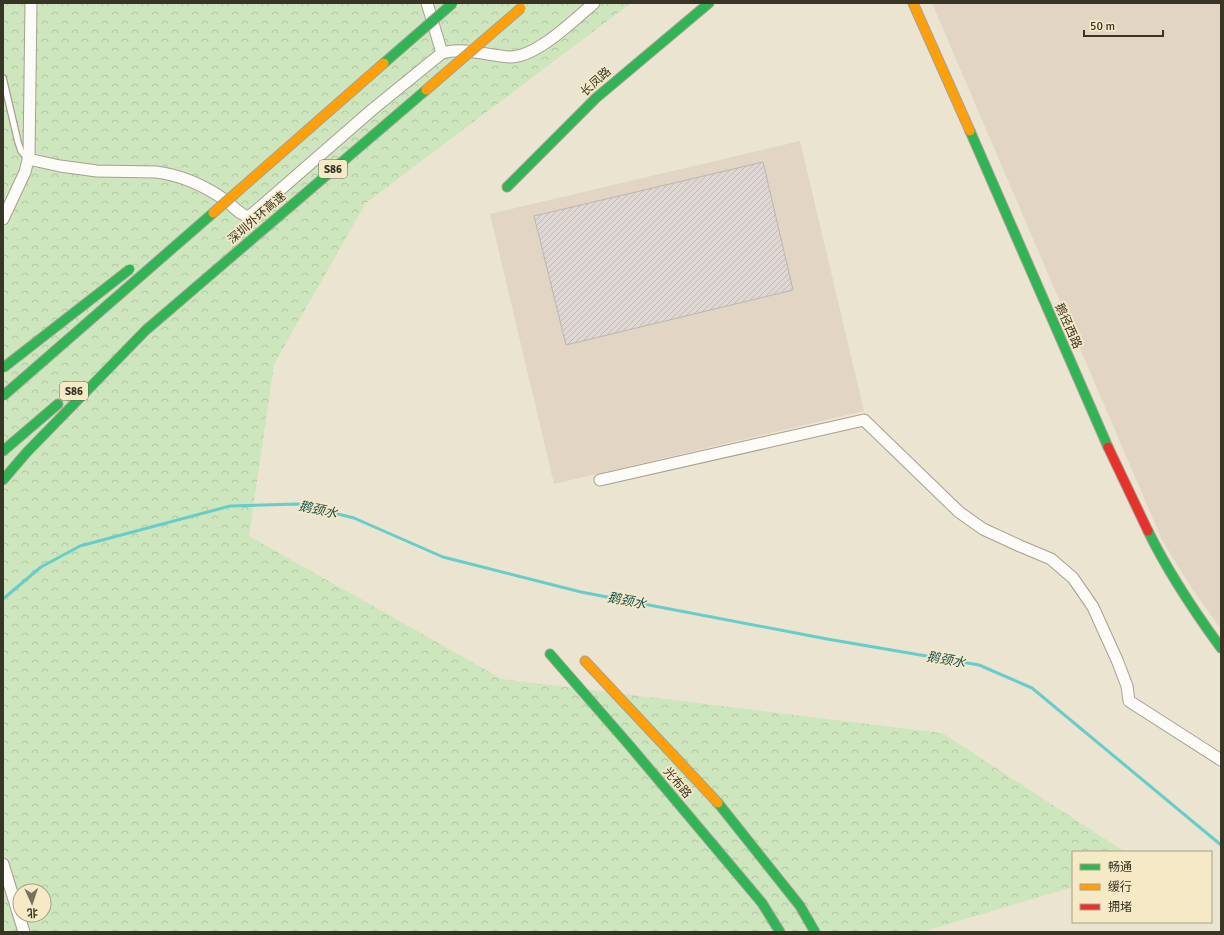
<svg xmlns="http://www.w3.org/2000/svg" width="1224" height="935" viewBox="0 0 1224 935" font-family="Signika,'Noto Sans SC',sans-serif">
	<style>
		.industrial { fill: #e2d5c4 }
		.forest { fill: url(#forest-crowns); fill-rule: evenodd }
		.lines { fill: none; stroke-linecap: round; stroke-linejoin: round }
		.stream { stroke: #66cdcb; stroke-width: 3 }
		.building { fill: url(#building-hatch); stroke: #bcb5b1 }
		.lane-casing { stroke: #a5a091; stroke-width: 8 }
		.street-casing { stroke: #a5a091; stroke-width: 13 }
		.fast-casing { stroke: #a5a091; stroke-width: 11 }
		.slow-casing { stroke: #a5a091; stroke-width: 11 }
		.jam-casing { stroke: #a5a091; stroke-width: 11 }
		.lane { stroke: #fcfbf8; stroke-width: 5.5 }
		.street { stroke: #fcfbf8; stroke-width: 11 }
		.fast { stroke: #30b455; stroke-width: 9 }
		.slow { stroke: #ff9f0a; stroke-width: 9 }
		.jam { stroke: #e5322d; stroke-width: 9 }
		.fast-bridge-casing { stroke: #a5a091; stroke-width: 11; stroke-linecap: butt }
		.slow-bridge-casing { stroke: #a5a091; stroke-width: 11; stroke-linecap: butt }
		.fast-bridge { stroke: #30b455; stroke-width: 9 }
		.slow-bridge { stroke: #ff9f0a; stroke-width: 9 }
		.labels { text-anchor: middle; dominant-baseline: central; stroke-width: 3.5; stroke-linejoin: round; paint-order: stroke }
		.shield { fill: #f5e9c6; stroke: #716a56; stroke-width: 1 }
		.shield-label { font-size: 11px; font-weight: bold; fill: #383426 }
		.street-label { font-size: 12px; fill: #383426; stroke: #f5e9c6 }
		.water-label { font-size: 13px; font-style: italic; fill: #165154; stroke: #f5e9c6 }
	</style>
	<defs>
		<pattern id="forest-crowns" width="20" height="18" patternUnits="userSpaceOnUse"><rect width="20" height="18" fill="#cee6bd"/><path d="M2 6a3 3 0 1 1 6 0M12 15a3 3 0 1 1 6 0" fill="none" stroke="#b2c6a2"/></pattern>
		<pattern id="building-hatch" width="6" height="6" patternUnits="userSpaceOnUse"><rect width="6" height="6" fill="#dfd7d4"/><path d="M-1 1l2-2M0 6l6-6M5 7l2-2" fill="none" stroke="#c0b9b6"/></pattern>
	</defs>
	<rect width="100%" height="100%" fill="#eae4d0"/>
	<path class="industrial" d="M932 3H1221V629L1193 590 1163 542Z
		M800 141 864 411 554 484 490 214Z"/>
	<path class="forest" d="M3 3H631L366 203 274 364 249 536 502 679 942 733 1125 852H1073V887L921 932H3ZM20 891H44V915H20Z"/>
	<g class="lines">
		<path class="stream" d="M3 599 41 567 80 546 230 506 298 504 354 518 443 557 581 592 827 639 979 665 1032 688 1221 845"/>
	</g>
	<path class="building" d="M763 162 793 290 566 345 534 216Z"/>
	<g class="lines">
		<g class="lane-casing">
			<path id="lane" d="M3 78 18 142 21 151 28 159"/>
		</g>
		<g class="street-casing">
			<path id="street" d="M427 3 442 53
				M28 159 60 166 97 171 156 172C180 175 205 186 225 200 232 205 243 218 250 216L373 109 442 53C464 47 486 55 509 57 536 58 574 20 594 3
				M3 219 25 172 29 156 31 3
				M600 480 864 420 959 512 983 529 1020 546 1051 559 1073 578 1093 607 1117 660 1127 686 1129 701 1221 760
				M3 864 24 932"/>
		</g>
		<g class="fast-casing">
			<path id="fast" d="M970 131 1108 447
				M507 187 596 98 709 3
				M3 451 58 404
				M3 480 27 452 146 330
				M1148 531C1168 572 1194 611 1221 648
				M550 654 630 746 762 903 780 932
				M718 803 800 906 815 932"/>
		</g>
		<g class="slow-casing">
			<path id="slow" d="M913 3 970 131
				M585 661 718 803"/>
		</g>
		<g class="jam-casing">
			<path id="jam" d="M1108 447 1148 531"/>
		</g>
		<use href="#lane" class="lane"/>
		<use href="#street" class="street"/>
		<use href="#fast" class="fast"/>
		<use href="#slow" class="slow"/>
		<use href="#jam" class="jam"/>
		<g class="fast-bridge-casing">
			<path id="fast-bridge" d="M384 63 453 3
				M146 330 426 90
				M3 368 130 269
				M3 396 213 213"/>
		</g>
		<g class="slow-bridge-casing">
			<path id="slow-bridge" d="M426 90 521 8
				M213 213 384 63"/>
		</g>
		<use href="#fast-bridge" class="fast-bridge"/>
		<use href="#slow-bridge" class="slow-bridge"/>
	</g>
	<g class="labels">
		<g class="shield">
			<rect x="319" y="160" width="28" height="18" rx="3"/>
			<rect x="60" y="382" width="28" height="18" rx="3"/>
		</g>
		<g class="shield-label">
			<text x="333" y="169">S86</text>
			<text x="74" y="391">S86</text>
		</g>
		<g class="street-label">
			<text transform="translate(596 82) rotate(-42)">长凤路</text>
			<text transform="translate(257 218) rotate(-41)">深圳外环高速</text>
			<text transform="translate(1068 326) rotate(66)">鹅径西路</text>
			<text transform="translate(677 783) rotate(50)">光布路</text>
		</g>
		<g class="water-label">
			<text transform="translate(318 510) rotate(12)">鹅颈水</text>
			<text transform="translate(627 601) rotate(11)">鹅颈水</text>
			<text transform="translate(946 660) rotate(10)">鹅颈水</text>
		</g>
	</g>
	<rect width="1224" height="935" fill="none" stroke="#383426" stroke-width="8"/>
	<rect x="1072" y="851" width="140" height="72" fill="#f5e9c6" stroke="#a9a186"/>
	<rect x="1080" y="864" width="20" height="6" fill="#30b455" stroke="#a9a186"/>
	<text x="1108" y="871" font-size="12" fill="#383426">畅通</text>
	<rect x="1080" y="884" width="20" height="6" fill="#ff9f0a" stroke="#a9a186"/>
	<text x="1108" y="891" font-size="12" fill="#383426">缓行</text>
	<rect x="1080" y="904" width="20" height="6" fill="#e5322d" stroke="#a9a186"/>
	<text x="1108" y="911" font-size="12" fill="#383426">拥堵</text>
	<g transform="translate(32 903) rotate(177)"><circle r="19" fill="#f5e9c6" stroke="#a9a186"/>
	<path d="M0-3L7 15L0 10L-7 15Z" fill="#767262"/>
	<text y="-6" font-size="11" font-weight="bold" text-anchor="middle" fill="#383426">北</text>
	</g>
	<path d="M1084 30v6h79v-6" fill="none" stroke="#383426" stroke-width="2"/>
	<text x="1090" y="30" font-size="12" fill="#383426" stroke="#f5e9c6" stroke-width="3" paint-order="stroke">50 m</text>
</svg>
